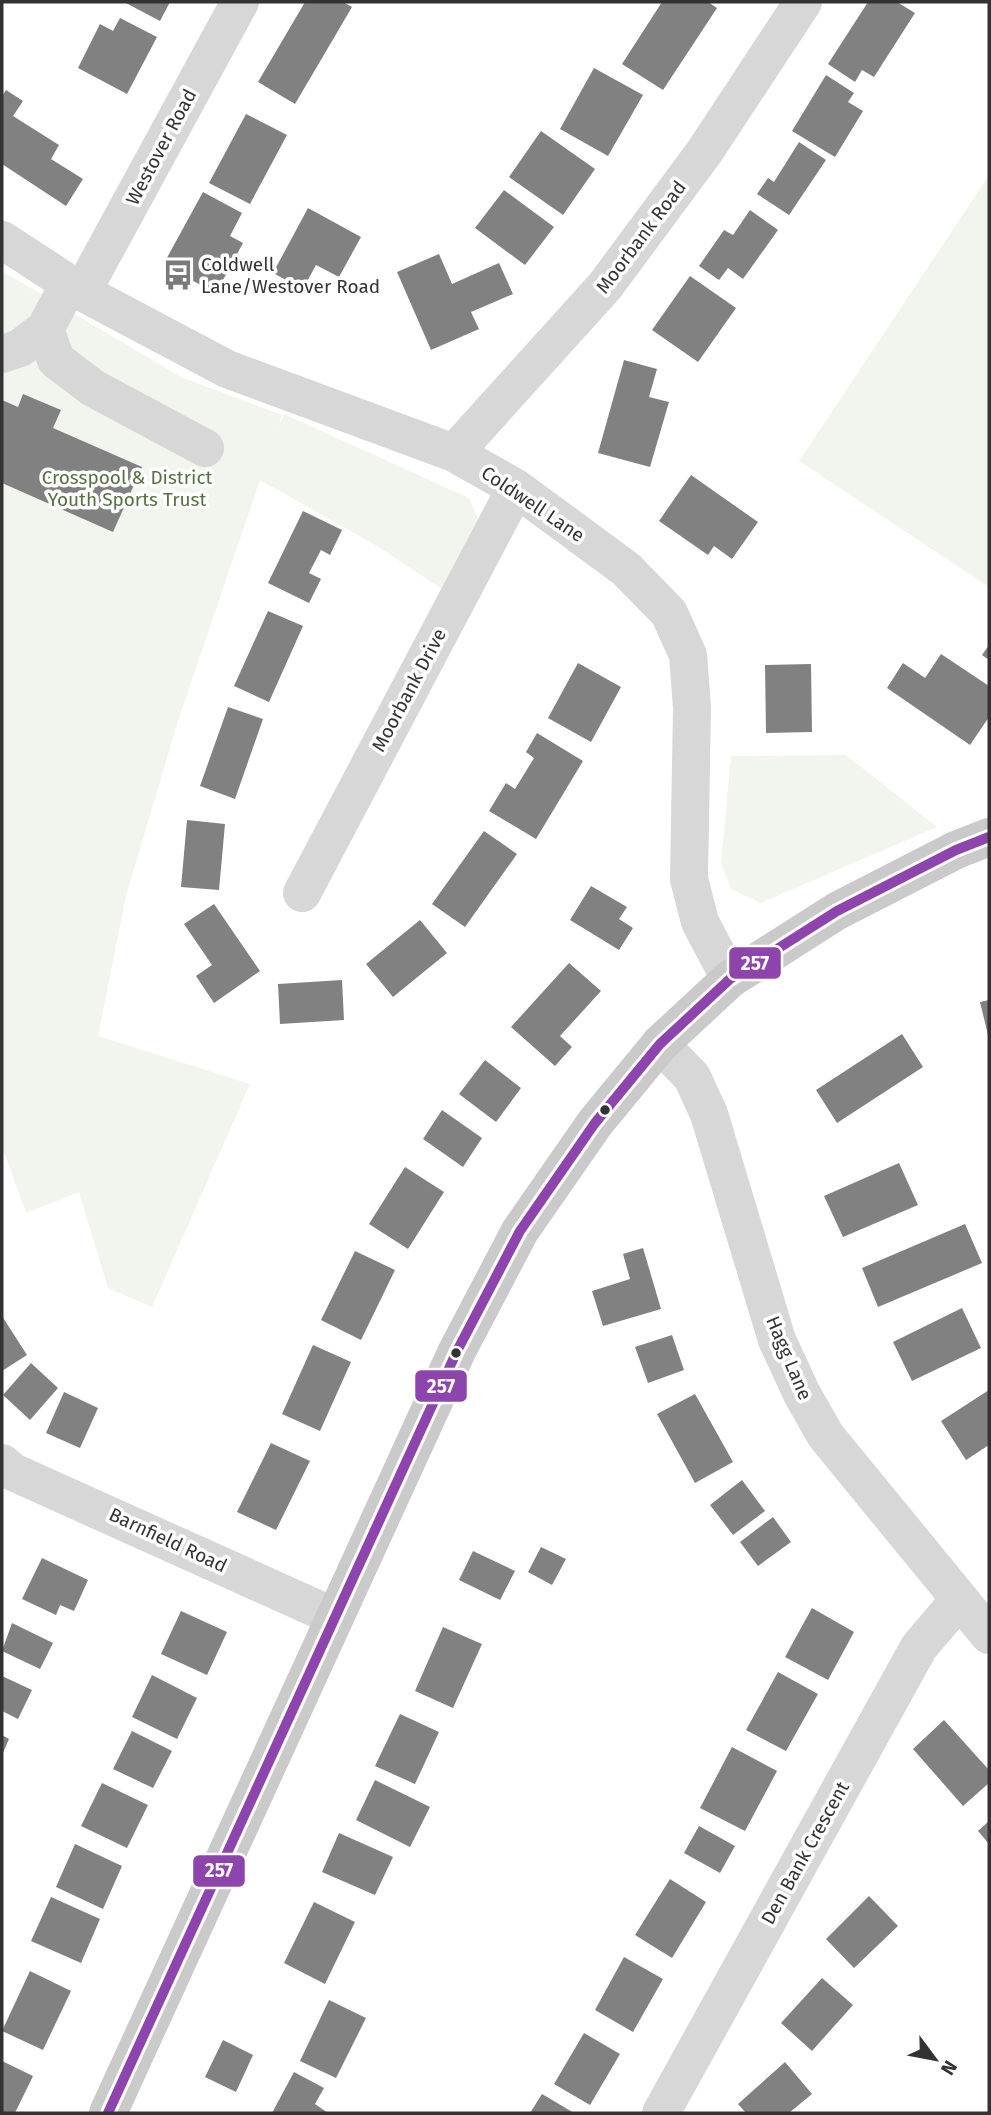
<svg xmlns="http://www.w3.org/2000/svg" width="991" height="2115" viewBox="0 0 991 2115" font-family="'Fira Sans',sans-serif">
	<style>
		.green { fill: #f1f5ed }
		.building { fill: #818181 }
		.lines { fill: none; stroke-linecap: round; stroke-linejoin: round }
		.minor { stroke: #d7d7d7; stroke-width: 38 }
		.major { stroke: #cacaca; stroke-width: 38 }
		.bus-1-casing { stroke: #fff; stroke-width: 16 }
		.bus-1 { stroke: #8e44ad; stroke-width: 10 }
		.bus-dot { fill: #333; stroke: #fff; stroke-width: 2.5 }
		.labels { text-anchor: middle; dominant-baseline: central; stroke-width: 7; stroke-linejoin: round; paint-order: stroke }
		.street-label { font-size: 19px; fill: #333; stroke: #fff }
		.poi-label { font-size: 19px; fill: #333; stroke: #fff; text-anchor: start }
		.park-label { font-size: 19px; fill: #56703f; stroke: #fff }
		.line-badge { stroke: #fff; stroke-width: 2.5 }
		.badge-label { font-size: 19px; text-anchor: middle; font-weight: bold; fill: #fff }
	</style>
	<rect width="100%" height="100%" fill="#fff"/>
	<path class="green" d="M989 175V587L799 461Z
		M2 271 181 377 282 415 278 428 284 414 469 498 478 519 442 589 377 546 260 480 178 721 126 896 98 1036 250 1084 152 1307 108 1288 79 1192 26 1213 2 1146Z
		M846 755 937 827 761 903 731 889 721 863 731 756Z"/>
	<path class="building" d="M124 2H170L160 21Z
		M305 2H343L352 7 295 104 258 82Z
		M662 2H708L717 8 663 90 622 64Z
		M868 2H897L915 13 874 77 862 70 855 82 828 64Z
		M120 18 157 37 127 94 78 68 100 24 113 31Z
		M594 68 643 95 608 156 560 129Z
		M826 75 854 93 848 102 863 111 835 157 792 131Z
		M6 90 23 101 13 116 59 145 51 159 83 179 66 206 2 164V96Z
		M246 114 287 135 250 204 209 183Z
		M541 131 595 169 563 215 509 177Z
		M799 142 826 160 789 215 757 194 768 178 774 182Z
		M504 190 554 227 525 265 475 228Z
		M203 192 242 213 230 236 243 243 216 293 163 265Z
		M308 208 361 237 339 277 316 265 303 289 273 273Z
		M750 210 778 230 743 279 728 268 719 280 699 266 724 230 733 235Z
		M439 254 452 284 499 263 513 294 471 312 479 329 431 350 397 272Z
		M690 276 736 308 698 362 652 330Z
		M624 360 657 369 649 397 669 402 650 467 598 453Z
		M23 394 61 410 53 428 142 467 113 532 2 483V400L18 407Z
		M691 475 758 522 732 559 714 546 708 555 659 521Z
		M303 511 342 530 330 555 321 550 309 573 321 579 309 603 268 583Z
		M268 611 303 626 269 702 234 686Z
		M989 645V660L982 655Z
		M941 654 989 686V717L970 745 887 688 903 663 925 678Z
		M578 663 621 687 591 742 548 718Z
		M811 664 812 732 766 733 765 665Z
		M228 707 263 719 235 799 200 786Z
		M537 733 583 761 536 839 489 811 506 783 515 789 523 776 534 758 526 752Z
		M187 820 225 824 219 890 181 887Z
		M484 831 517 854 465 927 432 904Z
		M591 886 627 907 619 919 633 928 619 950 570 920Z
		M214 904 260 971 214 1003 196 976 212 965 184 924Z
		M420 920 447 953 393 997 366 964Z
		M569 963 601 991 560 1036 572 1047 555 1066 511 1027Z
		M342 980 344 1020 280 1024 278 984Z
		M989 1000V1035H988L980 1002Z
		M902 1034 923 1067 837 1123 816 1090Z
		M485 1060 521 1088 496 1122 459 1094Z
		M442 1110 482 1138 463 1167 423 1139Z
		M899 1163 918 1205 843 1237 824 1196Z
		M405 1167 444 1192 408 1249 369 1224Z
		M965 1224 982 1263 878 1307 862 1268Z
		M643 1248 661 1309 603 1326 592 1291 630 1279 623 1254Z
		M355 1251 395 1270 361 1340 321 1320Z
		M962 1308 981 1348 912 1381 893 1342Z
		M2 1316 27 1355 2 1371Z
		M672 1335 684 1370 648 1383 635 1347Z
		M313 1345 351 1362 320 1431 282 1414Z
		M31 1363 58 1388 30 1420 3 1395Z
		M989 1390V1445L966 1460 941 1421Z
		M64 1392 98 1408 80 1448 46 1433Z
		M695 1394 733 1462 695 1483 657 1414Z
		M271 1443 310 1461 276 1530 237 1512Z
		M742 1480 765 1511 733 1535 710 1505Z
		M773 1517 791 1542 758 1566 740 1542Z
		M541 1547 566 1559 552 1585 528 1572Z
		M473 1551 515 1571 500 1600 459 1580Z
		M42 1558 88 1580 74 1611 60 1605 56 1615 22 1599Z
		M812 1608 854 1632 828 1680 785 1657Z
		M181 1611 227 1632 207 1675 161 1654Z
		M12 1623 53 1643 40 1669 2 1651Z
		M443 1627 482 1644 453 1708 415 1691Z
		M778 1672 818 1694 786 1751 746 1730Z
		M152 1675 197 1698 177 1739 132 1717Z
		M2 1676 32 1690 18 1719 2 1711Z
		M400 1714 439 1732 415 1784 375 1766Z
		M944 1720 989 1770V1783L963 1806 913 1749Z
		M132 1731 172 1751 153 1788 113 1769Z
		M2 1735 9 1739 2 1755Z
		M732 1747 777 1771 745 1831 700 1808Z
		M375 1780 430 1807 410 1847 356 1820Z
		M102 1783 148 1805 127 1848 81 1826Z
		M989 1821V1844L978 1831Z
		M699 1826 735 1846 720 1873 684 1853Z
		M339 1833 393 1857 375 1895 322 1872Z
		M75 1844 122 1866 103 1909 56 1887Z
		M670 1879 706 1902 672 1958 635 1935Z
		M869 1896 898 1926 854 1968 826 1939Z
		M51 1897 100 1919 81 1963 31 1941Z
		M314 1902 355 1922 325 1984 284 1963Z
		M624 1957 663 1979 633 2032 595 2010Z
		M30 1971 71 1991 43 2050 2 2031Z
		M822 1978 853 2005 812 2051 781 2023Z
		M329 2000 366 2018 336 2078 300 2061Z
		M584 2033 620 2054 590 2105 554 2084Z
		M223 2040 253 2055 236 2092 205 2077Z
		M2 2061 33 2076 15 2113H2Z
		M785 2062 812 2094 789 2113H746L738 2104Z
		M294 2072 324 2088 315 2104 328 2113H272Z
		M542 2094 574 2113H530Z"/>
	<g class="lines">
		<path class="minor" d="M2 240 82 292 227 369 454 453 516 488 626 569 669 613 688 655 692 707 689 879 700 922 730 979
			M69 284 45 329 56 360 93 388 205 448
			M82 292 240 2
			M2 354 20 348 45 329
			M454 453 605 286 705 151 803 2
			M302 893 516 488
			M660 1044 692 1077 709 1114 777 1340 802 1394 826 1436 989 1635
			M2 1463 13 1472 335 1617
			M661 2113 919 1647 959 1600"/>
		<path class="major" d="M108 2113 457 1351 520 1231 595 1123 660 1044 730 979 837 911 956 850 989 837"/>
		<g class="bus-1-casing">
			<path id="bus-1" d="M108 2113 457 1351 520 1231 595 1123 660 1044 730 979 837 911 956 850 989 837"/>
		</g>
		<use href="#bus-1" class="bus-1"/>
	</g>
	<defs>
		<g id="bus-bare" transform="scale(2.415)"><path d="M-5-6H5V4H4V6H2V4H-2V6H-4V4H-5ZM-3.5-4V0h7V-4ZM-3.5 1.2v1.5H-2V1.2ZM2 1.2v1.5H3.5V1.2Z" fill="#7a7a7a" stroke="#fff" stroke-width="2.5" paint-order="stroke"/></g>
	</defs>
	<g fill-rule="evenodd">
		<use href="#bus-bare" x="178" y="275"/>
	</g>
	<g class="bus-dot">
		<circle cx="605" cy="1110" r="6"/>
		<circle cx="456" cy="1353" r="6"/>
	</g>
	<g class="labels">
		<g class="street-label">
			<text transform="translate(161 147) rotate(-62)">Westover Road</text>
			<text transform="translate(641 237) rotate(-53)">Moorbank Road</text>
			<text transform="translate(533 504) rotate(34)">Coldwell Lane</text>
			<text transform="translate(409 690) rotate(-62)">Moorbank Drive</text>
			<text transform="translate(789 1358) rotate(67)">Hagg Lane</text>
			<text transform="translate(168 1540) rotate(25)">Barnfield Road</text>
			<text transform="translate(805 1853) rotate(-61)">Den Bank Crescent</text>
		</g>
		<g class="poi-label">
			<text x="201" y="264">Coldwell<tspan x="201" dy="22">Lane/Westover Road</tspan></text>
		</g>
		<g class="park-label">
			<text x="127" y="477">Crosspool &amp; District<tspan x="127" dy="22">Youth Sports Trust</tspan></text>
		</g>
	</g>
	<g class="line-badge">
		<rect x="728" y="946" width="54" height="34" rx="7" fill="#8e44ad"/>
		<rect x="414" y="1369" width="54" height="34" rx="7" fill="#8e44ad"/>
		<rect x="192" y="1854" width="54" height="34" rx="7" fill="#8e44ad"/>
	</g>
	<g class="badge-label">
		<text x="755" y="970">257</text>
		<text x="441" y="1393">257</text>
		<text x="219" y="1877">257</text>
	</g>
	<rect width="991" height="2115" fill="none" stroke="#333333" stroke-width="7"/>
	<g transform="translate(935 2059) rotate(122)" stroke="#ffffff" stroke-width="5" paint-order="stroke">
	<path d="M0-5L12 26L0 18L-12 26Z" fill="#333333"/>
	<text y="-10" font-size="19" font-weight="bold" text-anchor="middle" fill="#333333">N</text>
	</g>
</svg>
